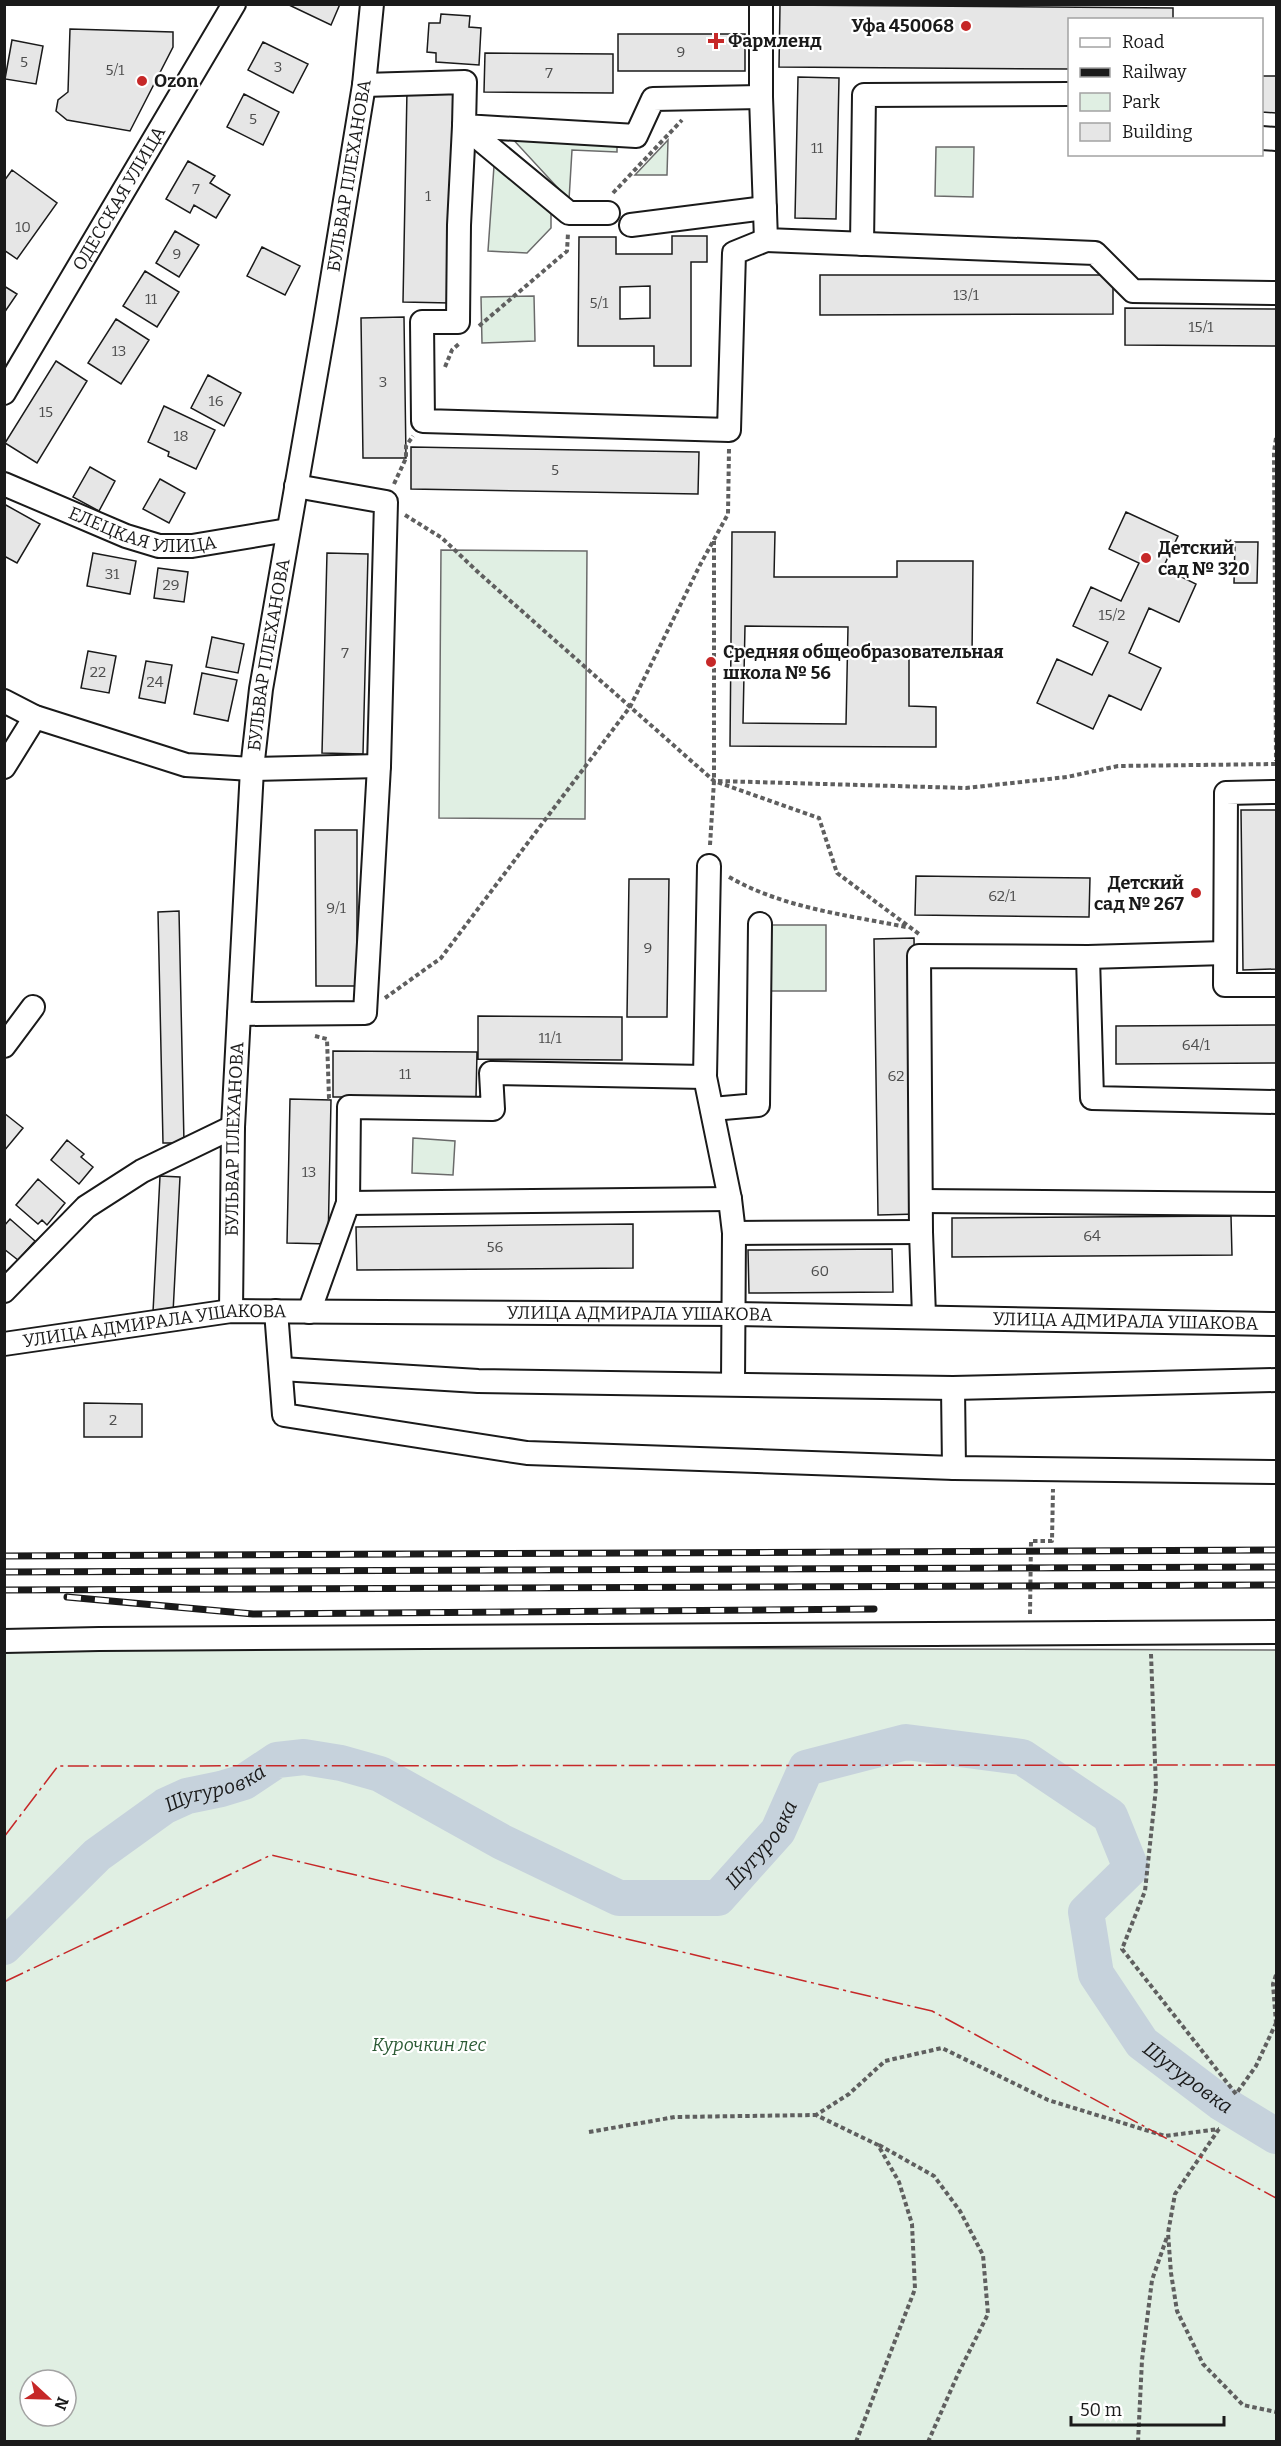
<svg xmlns="http://www.w3.org/2000/svg" width="1281" height="2446" viewBox="0 0 1281 2446" font-family="Bitter,serif">
	<style>
		.green { fill: #e0efe3; stroke: #6a6a6a; stroke-width: 1.5; fill-rule: evenodd }
		.lines { fill: none; stroke-linecap: round; stroke-linejoin: round }
		.river { stroke: #c6d2dc; stroke-width: 36 }
		.building { fill: #e6e6e6; stroke: #1a1a1a; stroke-width: 1.5; fill-rule: evenodd }
		.minor-casing { stroke: #1a1a1a; stroke-width: 26 }
		.path { stroke: #5f5f5f; stroke-width: 4; stroke-dasharray: 4.5 3; stroke-linecap: butt }
		.minor { stroke: #fff; stroke-width: 22 }
		.rail-casing { stroke: #1a1a1a; stroke-width: 7 }
		.rail { stroke: #fff; stroke-width: 4.5; stroke-dasharray: 14; stroke-linecap: butt }
		.power { stroke: #c62828; stroke-width: 1.5; stroke-dasharray: 21 4.5 3 4.5; stroke-linecap: butt }
		.poi-dot { fill: #c62828; stroke: #fff; stroke-width: 2 }
		.labels { text-anchor: middle; dominant-baseline: central; stroke-width: 4.5; stroke-linejoin: round; paint-order: stroke }
		.number-label { font-size: 15px; fill: #4d4d4d }
		.poi-label { font-size: 18px; font-weight: bold; fill: #1a1a1a; stroke: #fff; text-anchor: start }
		.street-label { font-size: 18px; fill: #1a1a1a; stroke: #fff }
		.park-label { font-size: 18px; font-style: italic; fill: #2b5a34; stroke: #fff }
		.water-label { font-size: 20px; font-style: italic; fill: #1a1a1a; stroke: #fff }
	</style>
	<rect width="100%" height="100%" fill="#fff"/>
	<path class="green" d="M508 134 617 145V152L572 150 569 200Z
		M668 140 667 175H635Z
		M936 147H974L973 197 935 196Z
		M494 166 551 210V228L527 253 488 251Z
		M534 296 535 341 482 343 481 297Z
		M441 550 587 551 585 819 439 818Z
		M769 925H826V991H769Z
		M413 1138 455 1141 453 1175 412 1173Z
		M4 1646 1276 1650V2441H5ZM30 2380H66V2416H30Z"/>
	<g class="lines">
		<path class="river" id="s1" d="M4 1947 97 1855 165 1806 187 1796 221 1789 244 1782 277 1760 304 1757 341 1763 380 1774 502 1842 619 1898H718L778 1831 806 1768 906 1742 1022 1757 1110 1816 1131 1868 1086 1912 1096 1974 1142 2043 1220 2102 1276 2136"/>
	</g>
	<path class="building" d="M287 4H340L331 25Z
		M780 5 1173 8V20H1070V69L779 67Z
		M441 14 470 16 469 27 481 28 479 65 436 62V53L427 52 429 23H440Z
		M70 29 173 32V47L130 131 67 120 56 111 58 100 68 92Z
		M618 34H745V71H618Z
		M12 40 43 46 36 84 5 79Z
		M263 42 308 64 293 93 248 70Z
		M485 53 613 54V93L484 92Z
		M1262 76H1276V113L1262 112Z
		M798 77 839 78 836 219 795 218Z
		M407 90H454L450 303 403 302Z
		M244 94 279 112 263 145 227 127Z
		M188 161 215 176 210 183 230 195 216 218 194 205 190 213 166 199Z
		M12 170 57 203 17 259 4 250V181Z
		M175 231 199 245 179 277 156 263Z
		M672 236H707V262H691V366H654V346H578L579 237H616V254H672ZM650 286V318L620 319V287Z
		M262 247 300 266 285 295 247 276Z
		M145 271 179 292 157 327 123 306Z
		M820 275H1113V314L820 315Z
		M4 286 17 294 4 313Z
		M1125 308 1276 309V346L1125 345Z
		M404 317 406 458H363L361 318Z
		M116 319 149 340 121 384 88 363Z
		M56 361 87 381 37 463 5 443Z
		M208 375 241 393 224 426 191 408Z
		M164 406 215 430 196 469 168 456 169 452 148 442Z
		M411 447 699 452 698 494 411 489Z
		M90 467 115 481 99 511 73 497Z
		M160 479 185 493 169 523 143 509Z
		M4 504 40 524 17 563 4 556Z
		M1126 512 1178 536 1163 568 1196 584 1179 622 1149 608 1129 653 1161 668 1141 710 1109 695 1093 729 1037 703 1057 659 1092 675 1108 642 1073 626 1091 587 1121 601 1139 563 1109 549Z
		M732 532H775L774 577H897V561H973L972 657 909 656V706L936 707V747L730 746ZM745 626 848 627 846 724 743 723Z
		M1235 542H1258L1257 583H1234Z
		M93 553 136 561 130 594 87 586Z
		M327 553 368 554 363 754 322 753Z
		M158 568 188 572 184 602 154 598Z
		M212 637 244 644 238 673 206 667Z
		M88 651 116 656 109 693 81 688Z
		M146 661 172 665 165 703 139 698Z
		M202 673 237 680 228 721 194 714Z
		M1241 810H1276V969L1243 970Z
		M315 830H357V986H316Z
		M916 876 1090 878 1089 917 915 915Z
		M629 879H669L667 1017H627Z
		M179 911 184 1143H163L158 912Z
		M914 938 918 1214 878 1215 874 939Z
		M478 1016 622 1017V1060L478 1059Z
		M1276 1025V1063L1116 1064V1026Z
		M333 1051 477 1052 476 1097H333Z
		M290 1099 331 1100 328 1244 287 1243Z
		M4 1113 23 1128 4 1151Z
		M67 1140 84 1154 81 1157 93 1167 79 1184 51 1160Z
		M160 1176 180 1177 173 1313 153 1312Z
		M38 1179 65 1203 47 1225 42 1220 38 1224 16 1205Z
		M1231 1216 1232 1255 952 1257V1218Z
		M10 1219 35 1241 18 1260 4 1249V1226Z
		M633 1224V1268L357 1270 356 1227Z
		M892 1249 893 1292 749 1293 748 1250Z
		M84 1403 142 1404V1437H84Z"/>
	<g class="lines">
		<g class="minor-casing">
			<g id="minor">
				<path d="M761 4V97L766 240 1095 253 1133 291 1276 293"/>
				<path d="M364 85 465 82 464 126 636 136 653 99 761 97"/>
				<path d="M464 126 459 225 458 322H422L423 421 729 430 734 253 766 240"/>
				<path d="M464 126 569 213H608"/>
				<path d="M1262 138 1276 139"/>
				<path d="M631 225 765 208"/>
				<path d="M862 244 864 95 1070 94"/>
				<path id="s2" d="M4 393 234 4"/>
				<path id="s3" d="M4 484 126 536 159 546H192L288 530"/>
				<path d="M4 701 35 717 186 765 252 769 379 766"/>
				<path d="M4 767 35 717"/>
				<path d="M1276 792 1226 793 1225 985H1276"/>
				<path d="M709 866 705 1077 730 1199 734 1233 733 1384"/>
				<path d="M1088 957 1092 1098 1276 1102"/>
				<path d="M239 1014 365 1013 379 766 386 502 296 486"/>
				<path d="M4 1046 33 1007"/>
				<path d="M712 1109 758 1105 760 924"/>
				<path d="M921 1201 1276 1204"/>
				<path d="M348 1203 730 1199"/>
				<path d="M734 1233 921 1232"/>
				<path d="M4 1291 86 1207 142 1171 233 1127"/>
				<path id="s4" d="M231 1311 233 1127 252 769 261 689 325 322 364 85 372 4"/>
				<path d="M276 1311 284 1415 527 1453 954 1468 1276 1472"/>
				<path d="M309 1312 348 1203 349 1107 493 1109 491 1073 705 1077"/>
				<path d="M924 1316 921 1232 919 956 1088 957 1225 953"/>
				<path id="s5" d="M4 1344 231 1311 735 1314 1276 1324"/>
				<path d="M281 1369 478 1381 953 1388 1276 1380"/>
				<path d="M953 1388 954 1468"/>
				<path d="M4 1641 99 1639 1276 1632"/>
			</g>
		</g>
		<path class="path" d="M613 193 682 120
			M479 326 567 251 568 233
			M445 367 452 350 460 343
			M1276 438 1274 452 1276 761
			M394 484 406 458V446L413 436
			M405 515 442 538 480 574 714 781 819 818 837 873 919 934
			M718 781 966 788 1067 777 1118 766 1276 764
			M710 845 714 781V541
			M729 877C783 908 847 915 906 927
			M385 998 441 958 630 707 700 565 728 514 729 449
			M315 1036 327 1039 329 1098 331 1099
			M1030 1614 1031 1541H1052L1053 1489
			M1151 1654 1156 1788 1145 1891 1122 1949 1236 2094 1256 2066 1276 2023
			M1276 1975 1273 1984 1276 2023
			M1219 2129 1175 2194 1168 2233 1171 2273 1177 2311 1203 2364 1243 2405 1276 2412
			M589 2132 675 2117 816 2115
			M879 2145 934 2176 960 2211 983 2255 988 2314 958 2374 928 2442
			M856 2442 915 2289 912 2224 899 2182 878 2145 816 2115 849 2094 885 2061 942 2048 1048 2100 1165 2136 1219 2129
			M1138 2442 1142 2360 1152 2280 1167 2237"/>
		<use href="#minor" class="minor"/>
		<g class="rail-casing">
			<path id="rail" d="M4 1556 1276 1550
				M4 1572 1276 1567
				M4 1590 1276 1585
				M67 1597 253 1614 874 1609"/>
		</g>
		<use href="#rail" class="rail"/>
		<path class="power" d="M4 1837 58 1766 1276 1765
			M4 1982 271 1855 932 2011 1276 2198"/>
	</g>
	<g class="poi-dot">
		<circle cx="966" cy="26" r="6"/>
		<path d="M713 32h6v6h6v6h-6v6h-6v-6h-6v-6h6z"/>
		<circle cx="142" cy="81" r="6"/>
		<circle cx="1146" cy="558" r="6"/>
		<circle cx="711" cy="662" r="6"/>
		<circle cx="1196" cy="893" r="6"/>
	</g>
	<g class="labels">
		<g class="number-label">
			<text x="681" y="52">9</text>
			<text x="24" y="62">5</text>
			<text x="278" y="67">3</text>
			<text x="115" y="70">5/1</text>
			<text x="549" y="73">7</text>
			<text x="253" y="119">5</text>
			<text x="817" y="148">11</text>
			<text x="196" y="189">7</text>
			<text x="428" y="196">1</text>
			<text x="23" y="227">10</text>
			<text x="177" y="254">9</text>
			<text x="966" y="295">13/1</text>
			<text x="151" y="299">11</text>
			<text x="599" y="303">5/1</text>
			<text x="1201" y="327">15/1</text>
			<text x="119" y="351">13</text>
			<text x="383" y="382">3</text>
			<text x="216" y="401">16</text>
			<text x="46" y="412">15</text>
			<text x="181" y="436">18</text>
			<text x="555" y="470">5</text>
			<text x="112" y="574">31</text>
			<text x="171" y="585">29</text>
			<text x="1112" y="615">15/2</text>
			<text x="345" y="653">7</text>
			<text x="98" y="672">22</text>
			<text x="155" y="682">24</text>
			<text x="1002" y="896">62/1</text>
			<text x="336" y="908">9/1</text>
			<text x="648" y="948">9</text>
			<text x="550" y="1038">11/1</text>
			<text x="1196" y="1045">64/1</text>
			<text x="405" y="1074">11</text>
			<text x="896" y="1076">62</text>
			<text x="309" y="1172">13</text>
			<text x="1092" y="1236">64</text>
			<text x="495" y="1247">56</text>
			<text x="820" y="1271">60</text>
			<text x="113" y="1420">2</text>
		</g>
		<g class="poi-label">
			<text x="954" y="26" text-anchor="end">Уфа 450068</text>
			<text x="728" y="41">Фармленд</text>
			<text x="154" y="81">Ozon</text>
			<text x="1158" y="548">Детский<tspan x="1158" dy="21">сад № 320</tspan></text>
			<text x="723" y="652">Средняя общеобразовательная<tspan x="723" dy="21">школа № 56</tspan></text>
			<text x="1184" y="883" text-anchor="end">Детский<tspan x="1184" dy="21">сад № 267</tspan></text>
		</g>
		<g class="street-label">
			<text stroke="none"><textPath href="#s4" startOffset="1144">БУЛЬВАР ПЛЕХАНОВА</textPath></text>
			<text stroke="none"><textPath href="#s2" startOffset="226">ОДЕССКАЯ УЛИЦА</textPath></text>
			<text stroke="none"><textPath href="#s3" startOffset="148">ЕЛЕЦКАЯ УЛИЦА</textPath></text>
			<text stroke="none"><textPath href="#s4" startOffset="658">БУЛЬВАР ПЛЕХАНОВА</textPath></text>
			<text stroke="none"><textPath href="#s4" startOffset="172">БУЛЬВАР ПЛЕХАНОВА</textPath></text>
			<text stroke="none"><textPath href="#s5" startOffset="638">УЛИЦА АДМИРАЛА УШАКОВА</textPath></text>
			<text stroke="none"><textPath href="#s5" startOffset="1124">УЛИЦА АДМИРАЛА УШАКОВА</textPath></text>
			<text stroke="none"><textPath href="#s5" startOffset="152">УЛИЦА АДМИРАЛА УШАКОВА</textPath></text>
		</g>
		<g class="park-label">
			<text x="429" y="2045">Курочкин лес</text>
		</g>
		<g class="water-label">
			<text stroke="none"><textPath href="#s1" startOffset="268">Шугуровка</textPath></text>
			<text stroke="none"><textPath href="#s1" startOffset="880">Шугуровка</textPath></text>
			<text stroke="none"><textPath href="#s1" startOffset="1618">Шугуровка</textPath></text>
		</g>
	</g>
	<rect width="1281" height="2446" fill="none" stroke="#1a1a1a" stroke-width="12"/>
	<rect x="1068" y="18" width="195" height="138" fill="#ffffff" stroke="#a3a3a3" stroke-width="1.5"/>
	<rect x="1080" y="38" width="30" height="9" fill="#ffffff" stroke="#a3a3a3" stroke-width="1.5"/>
	<text x="1122" y="48" font-size="18" fill="#1a1a1a">Road</text>
	<rect x="1080" y="68" width="30" height="9" fill="#1a1a1a" stroke="#a3a3a3" stroke-width="1.5"/>
	<text x="1122" y="78" font-size="18" fill="#1a1a1a">Railway</text>
	<rect x="1080" y="93" width="30" height="18" fill="#e0efe3" stroke="#a3a3a3" stroke-width="1.5"/>
	<text x="1122" y="108" font-size="18" fill="#1a1a1a">Park</text>
	<rect x="1080" y="123" width="30" height="18" fill="#e6e6e6" stroke="#a3a3a3" stroke-width="1.5"/>
	<text x="1122" y="138" font-size="18" fill="#1a1a1a">Building</text>
	<g transform="translate(48 2398) rotate(112)"><circle r="28" fill="#ffffff" stroke="#a3a3a3" stroke-width="1.5"/>
	<path d="M0-4.5L10 22L0 15L-10 22Z" fill="#c62828"/>
	<text y="-9" font-size="16" font-weight="bold" text-anchor="middle" fill="#1a1a1a">N</text>
	</g>
	<path d="M1071 2416v9h153v-9" fill="none" stroke="#1a1a1a" stroke-width="3"/>
	<text x="1080" y="2416" font-size="18" fill="#1a1a1a" stroke="#ffffff" stroke-width="4.5" paint-order="stroke">50 m</text>
</svg>
